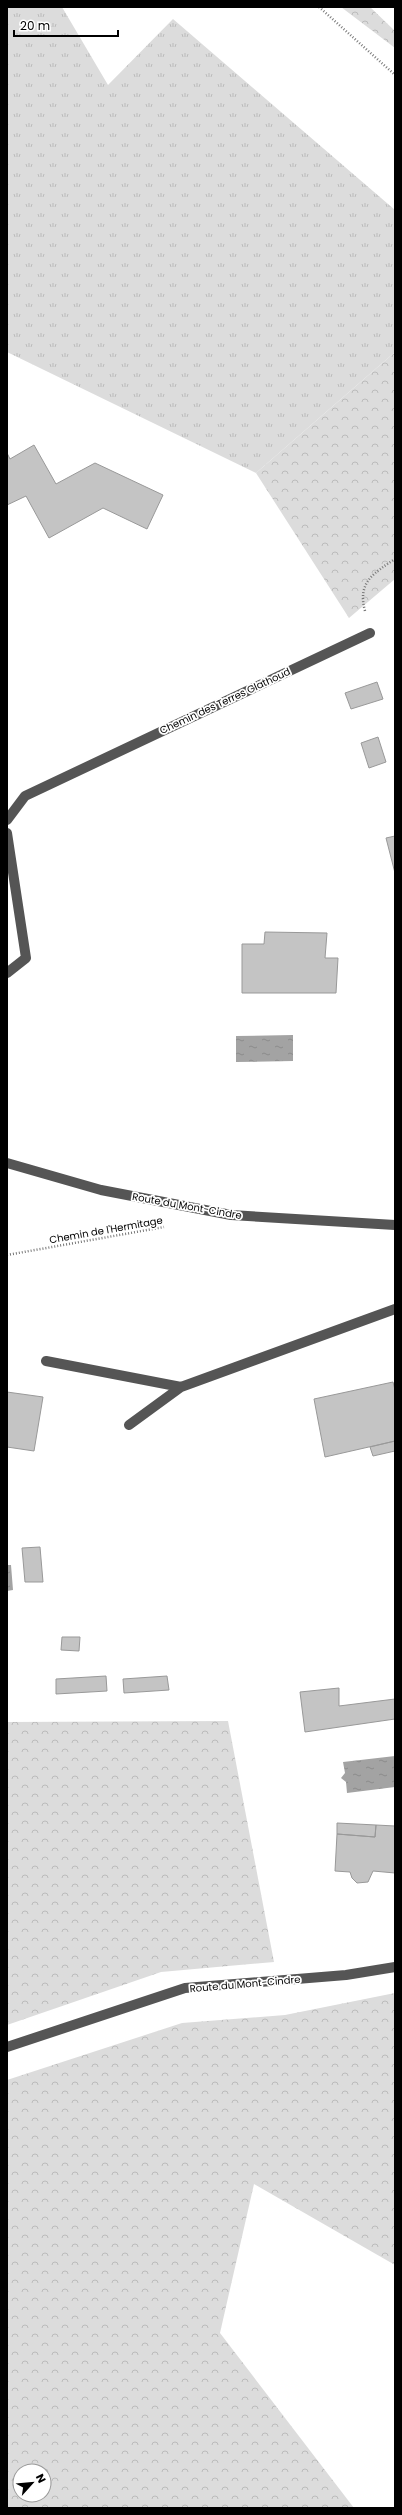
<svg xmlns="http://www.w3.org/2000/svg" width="402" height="2515" viewBox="0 0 402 2515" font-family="Poppins,sans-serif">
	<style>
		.grass { fill: url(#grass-tufts) }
		.forest { fill: url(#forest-crowns); fill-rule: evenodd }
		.water { fill: url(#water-ripples) }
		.building { fill: #c4c4c4; stroke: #999 }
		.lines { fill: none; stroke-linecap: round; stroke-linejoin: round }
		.path { stroke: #777; stroke-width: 2.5; stroke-dasharray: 1 2; stroke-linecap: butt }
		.minor { stroke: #555; stroke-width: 10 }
		.labels { text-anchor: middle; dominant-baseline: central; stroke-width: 3.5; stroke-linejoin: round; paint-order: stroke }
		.street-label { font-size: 10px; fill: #000; stroke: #fff }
	</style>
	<defs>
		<pattern id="grass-tufts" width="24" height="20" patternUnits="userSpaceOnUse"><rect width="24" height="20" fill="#dcdcdc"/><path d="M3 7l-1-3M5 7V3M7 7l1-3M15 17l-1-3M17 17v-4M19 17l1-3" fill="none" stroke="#bbb"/></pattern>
		<pattern id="forest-crowns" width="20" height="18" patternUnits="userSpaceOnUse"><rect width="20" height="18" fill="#dcdcdc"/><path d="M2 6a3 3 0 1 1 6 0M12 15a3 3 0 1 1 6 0" fill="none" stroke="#bbb"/></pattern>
		<pattern id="water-ripples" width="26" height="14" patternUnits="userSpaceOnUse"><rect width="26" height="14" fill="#a3a3a3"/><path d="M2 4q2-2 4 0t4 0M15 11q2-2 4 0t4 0" fill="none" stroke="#8b8b8b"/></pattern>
	</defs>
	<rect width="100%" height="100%" fill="#fff"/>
	<path class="grass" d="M7 7H62L108 85 173 19 395 210V352L256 473 7 352Z"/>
	<path class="forest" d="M341 7H370L395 31V48Z
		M395 352V579L349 618 256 473Z
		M228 1721 274 1962 161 1972 7 2025V1722Z
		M395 1993V2265L254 2184 220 2333 354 2508H7V2080L182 2023 285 2015ZM20 2471H44V2495H20Z"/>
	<path class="water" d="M293 1035V1061L236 1062V1036Z
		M7 1565H11L13 1590 7 1591Z
		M395 1756V1787L347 1793 346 1782 341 1778 345 1773 343 1762Z"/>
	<path class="building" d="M34 445 56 484 95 463 163 495 147 529 103 508 49 538 26 496 7 505V453L10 459Z
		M377 682 383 699 351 709 345 693Z
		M378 737 386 762 369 768 361 743Z
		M395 836V873L386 838Z
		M265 932 327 933 325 958H338L336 993H242V944H264Z
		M393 1382 395 1390V1441L325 1457 314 1399Z
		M7 1392 43 1397 34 1451 7 1447Z
		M395 1441V1451L373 1456 370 1447Z
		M40 1547 43 1582H25L22 1548Z
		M62 1637H80L79 1651 61 1650Z
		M106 1676 107 1691 56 1694V1679Z
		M167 1676 169 1690 124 1693 123 1679Z
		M339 1688V1706L395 1699V1719L305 1732 300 1692Z
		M337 1823 376 1825 375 1837 337 1834Z
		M376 1825 395 1826V1873L373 1871 368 1882 357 1883 352 1878 350 1872 335 1871 337 1834 375 1837Z"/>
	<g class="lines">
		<path class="path" d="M319 7 395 75
			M365 611C357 582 374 573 395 559
			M7 1255 164 1227"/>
		<path class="minor" d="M7 820 25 796 370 633
			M7 833 26 958 7 973
			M7 1163 101 1190 231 1215 395 1225
			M46 1361 181 1387 395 1309
			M129 1425 181 1387
			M7 2047 185 1988 346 1975 395 1967"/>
	</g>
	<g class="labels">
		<g class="street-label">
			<text transform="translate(225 701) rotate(-25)">Chemin des Terres Glathoud</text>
			<text transform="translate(187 1206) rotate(10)">Route du Mont-Cindre</text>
			<text transform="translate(106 1230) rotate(-10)">Chemin de l'Hermitage</text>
			<text transform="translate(245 1984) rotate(-5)">Route du Mont-Cindre</text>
		</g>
	</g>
	<rect width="402" height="2515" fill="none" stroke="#000000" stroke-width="16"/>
	<g transform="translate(32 2483) rotate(63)"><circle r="19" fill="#ffffff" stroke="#999999"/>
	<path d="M0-3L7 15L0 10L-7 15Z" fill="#000000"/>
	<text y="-6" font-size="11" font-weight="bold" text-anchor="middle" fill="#000000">N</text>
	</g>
	<path d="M14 30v6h104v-6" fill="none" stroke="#000000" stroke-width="2"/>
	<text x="20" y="30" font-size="12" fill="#000000" stroke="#ffffff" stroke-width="3" paint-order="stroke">20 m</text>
</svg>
